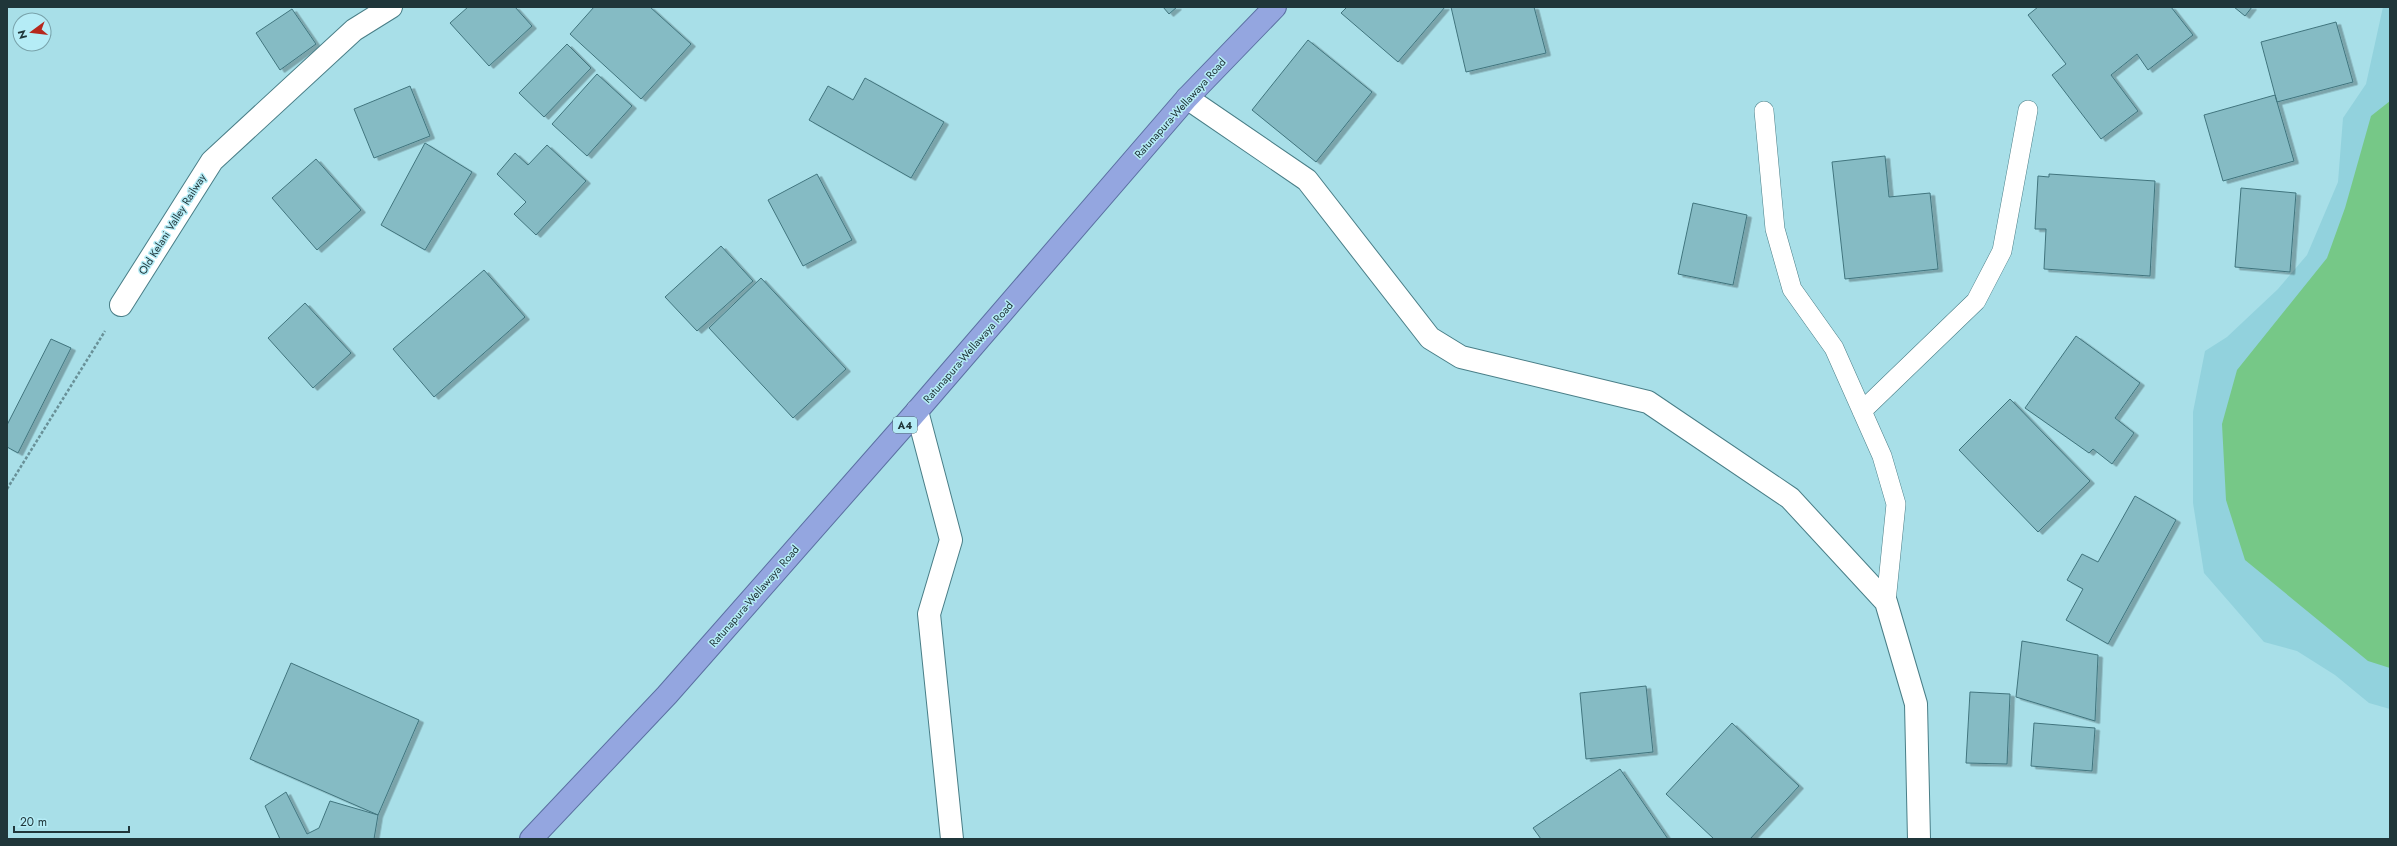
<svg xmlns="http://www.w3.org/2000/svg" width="2397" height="846" viewBox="0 0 2397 846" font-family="Jost,sans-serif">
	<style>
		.built { fill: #92d2dd }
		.green { fill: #76c887 }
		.building { fill: #85bbc4; stroke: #41757e; filter: url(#shadow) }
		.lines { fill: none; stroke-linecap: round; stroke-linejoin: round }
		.service-casing { stroke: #497e87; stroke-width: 20 }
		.minor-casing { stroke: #497e87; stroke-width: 24 }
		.trunk-casing { stroke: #5a70a1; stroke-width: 24 }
		.path { stroke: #699198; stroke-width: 2.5; stroke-dasharray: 3 2; stroke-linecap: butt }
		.service { stroke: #fff; stroke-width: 19 }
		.minor { stroke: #fff; stroke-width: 22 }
		.trunk { stroke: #94a6e0; stroke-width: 22 }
		.labels { text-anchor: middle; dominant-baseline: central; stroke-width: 3; stroke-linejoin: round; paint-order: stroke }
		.shield { fill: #b5ecf6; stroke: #4d6d72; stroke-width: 1 }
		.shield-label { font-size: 10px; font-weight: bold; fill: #20363a }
		.street-label { font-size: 11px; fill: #20363a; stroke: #b5ecf6 }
	</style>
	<defs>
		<filter id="shadow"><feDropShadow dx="4.5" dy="2.5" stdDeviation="0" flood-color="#0004"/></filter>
	</defs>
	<rect width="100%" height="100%" fill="#a8dfe8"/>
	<path class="built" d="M2383 7H2390V709L2369 703 2335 675 2297 651 2264 642 2204 573 2193 503V412L2205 351 2227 337 2278 289 2307 255 2338 182 2343 118 2366 84Z"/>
	<path class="green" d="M2390 101V668L2368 661 2245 560 2226 500 2222 424 2237 370 2327 258 2345 208 2371 116Z"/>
	<path class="building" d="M468 7H515L532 26 489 66 450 23Z
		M594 7H650L691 44 641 99 570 34Z
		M1163 7H1177L1169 14Z
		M1347 7H1445L1398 62 1341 13Z
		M1451 7H1534L1546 53 1466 72Z
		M2038 7H2171L2193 35 2148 70 2137 54 2111 75 2138 111 2101 139 2052 75 2066 64 2028 15Z
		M2234 7H2252L2245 16Z
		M292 9 316 44 280 70 256 33Z
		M2336 22 2353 82 2277 102 2261 42Z
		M1308 40 1372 92 1316 162 1252 110Z
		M567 44 591 68 544 117 519 93Z
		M597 74 632 106 587 156 552 124Z
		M865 78 944 122 911 178 809 120 828 86 853 100Z
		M410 86 430 136 374 158 354 109Z
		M2275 95 2294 161 2223 181 2204 115Z
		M425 143 472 172 425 250 381 225Z
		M547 145 586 181 536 235 514 214 526 202 497 174 515 153 528 165Z
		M1885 156 1889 197 1930 193 1938 269 1845 279 1832 162Z
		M316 159 361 210 317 250 272 198Z
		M817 174 852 240 803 266 768 200Z
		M2049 174 2155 181 2150 276 2044 269 2046 229H2035L2038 176 2049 177Z
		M2241 188 2296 193 2290 272 2235 267Z
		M1693 203 1747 215 1733 285 1678 274Z
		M721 246 753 281 697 331 665 297Z
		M484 270 525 317 434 397 393 349Z
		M761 278 846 369 793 418 709 328Z
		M305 303 351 353 313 388 268 338Z
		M2076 336 2140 383 2115 418 2134 433 2112 464 2093 449 2089 453 2025 408Z
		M51 339 71 348 18 453 7 447V425Z
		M2010 399 2090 481 2038 532 1959 450Z
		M2135 496 2176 520 2108 644 2066 620 2083 589 2067 580 2082 554 2098 562Z
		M2022 641 2098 655 2095 721 2016 697Z
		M291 663 419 720 378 815 250 759Z
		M1646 686 1653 752 1586 759 1580 693Z
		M1970 692 2010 694 2007 764 1966 763Z
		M1732 723 1799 786 1750 839H1714L1666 794Z
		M2034 723 2095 728 2092 771 2031 766Z
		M1620 769 1668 839H1541L1533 828Z
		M286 792 307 834 319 828 330 801 378 815 374 839H280L265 806Z"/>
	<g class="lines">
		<g class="service-casing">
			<path id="service" d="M1764 111 1775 229 1792 289 1834 348 1882 456 1896 504 1886 602
				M1862 411 1976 301 2002 251 2028 110"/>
		</g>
		<g class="minor-casing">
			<path id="minor" d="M1187 98 1307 180 1430 338 1461 357 1648 402 1790 498 1886 602 1916 704 1919 839
				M121 305 212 161 354 30 391 7
				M917 411 951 540 929 614 952 839"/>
		</g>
		<g class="trunk-casing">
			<path id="trunk" d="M531 839 667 695 917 411 1187 98 1275 7"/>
		</g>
		<path class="path" d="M7 489 105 331"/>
		<use href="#service" class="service"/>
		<use href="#minor" class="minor"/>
		<use href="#trunk" class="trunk"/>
	</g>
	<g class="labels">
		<rect class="shield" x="893" y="417" width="24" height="16" rx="3"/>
		<g class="shield-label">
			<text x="905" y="425">A4</text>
		</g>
		<g class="street-label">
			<text transform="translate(1180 108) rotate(-48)">Ratunapura-Wellawaya Road</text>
			<text transform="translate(172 224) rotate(-58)">Old Kelani Valley Railway</text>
			<text transform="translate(968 352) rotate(-49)">Ratunapura-Wellawaya Road</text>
			<text transform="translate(754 596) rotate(-49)">Ratunapura-Wellawaya Road</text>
		</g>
	</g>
	<rect width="2397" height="846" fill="none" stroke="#20363a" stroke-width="16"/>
	<g transform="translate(32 32) rotate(255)"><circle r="19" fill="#b5ecf6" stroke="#79a3ab"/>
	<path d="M0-3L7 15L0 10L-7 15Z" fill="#b6281d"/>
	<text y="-6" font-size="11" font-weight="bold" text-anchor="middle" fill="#20363a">N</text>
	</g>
	<path d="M14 826v6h115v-6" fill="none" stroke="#20363a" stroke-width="2"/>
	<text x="20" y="826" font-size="12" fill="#20363a" stroke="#b5ecf6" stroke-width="3" paint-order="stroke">20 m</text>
</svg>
